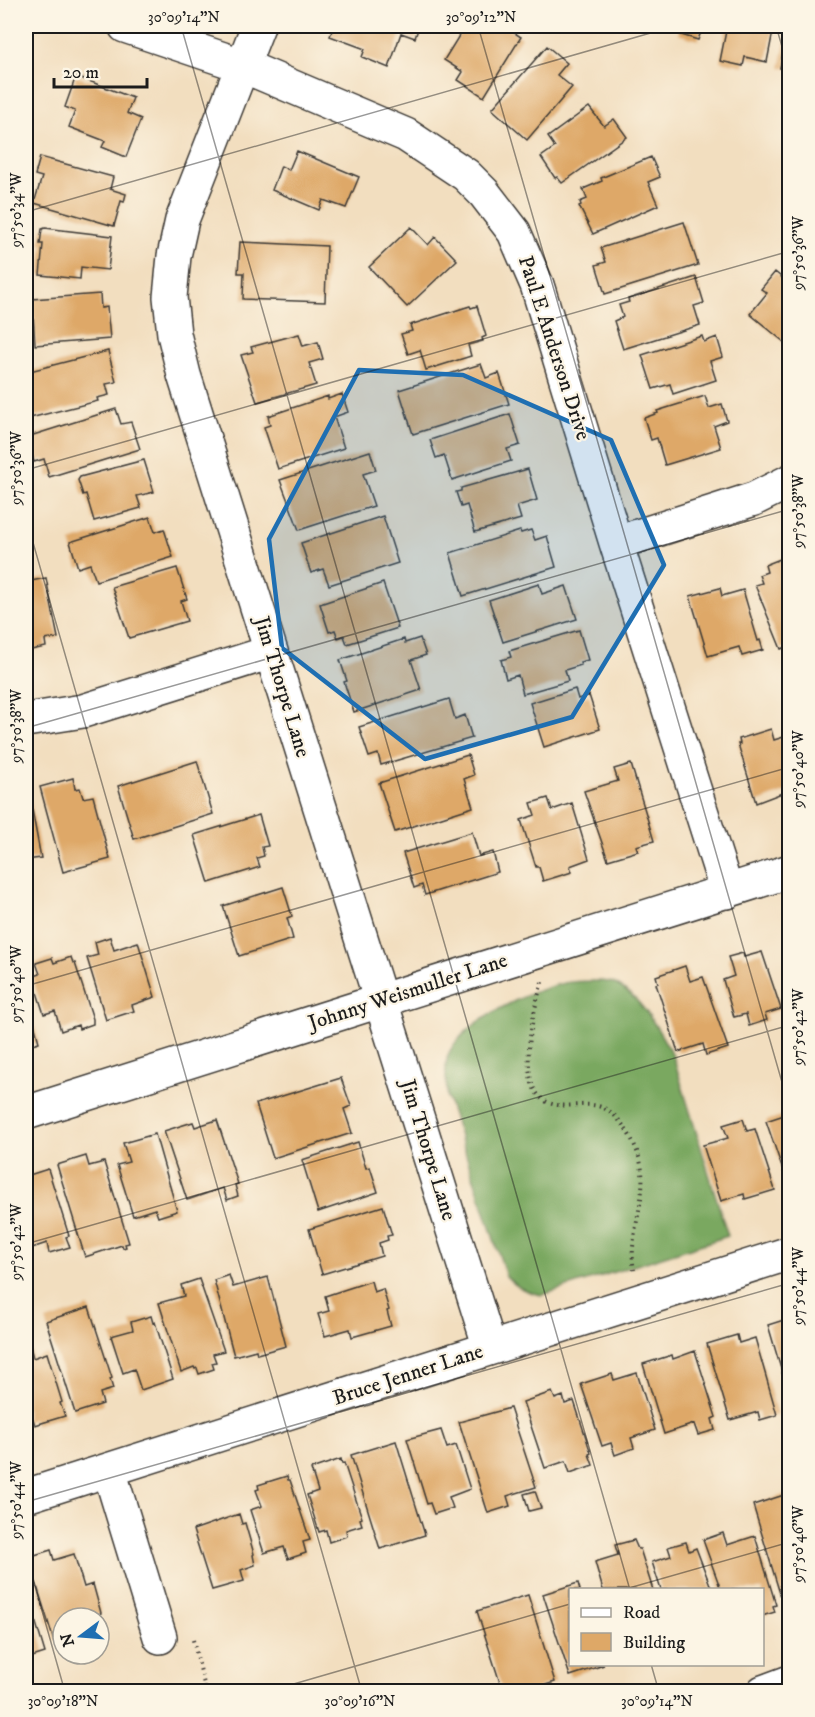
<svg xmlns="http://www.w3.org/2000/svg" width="815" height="1717" viewBox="0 0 815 1717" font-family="'IM FELL DW Pica',serif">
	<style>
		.forest { fill: #7aa861; stroke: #4b623e; stroke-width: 1.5 }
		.building { fill: #dea867 }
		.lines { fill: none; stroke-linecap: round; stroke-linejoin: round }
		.minor-casing { stroke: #3c3934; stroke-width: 36 }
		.path { stroke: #3c3934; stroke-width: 4; stroke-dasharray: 1.5 4.5; stroke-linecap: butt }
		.minor { stroke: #fff; stroke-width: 33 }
		.marked { fill: #1f6fb2; fill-opacity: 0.2; stroke: #1f6fb2; stroke-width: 4.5; stroke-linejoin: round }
		.ticks { fill: none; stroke: #1c1c1c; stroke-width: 1.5; stroke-opacity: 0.45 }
		.labels { text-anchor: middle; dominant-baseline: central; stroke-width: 4.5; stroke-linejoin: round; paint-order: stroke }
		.street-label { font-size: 21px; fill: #1c1c1c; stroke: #fcf5e5 }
		.neatline { fill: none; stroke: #1c1c1c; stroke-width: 2 }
		.ticks-label { font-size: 15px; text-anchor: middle; fill: #1c1c1c }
	</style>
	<rect width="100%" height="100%" fill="#fcf5e5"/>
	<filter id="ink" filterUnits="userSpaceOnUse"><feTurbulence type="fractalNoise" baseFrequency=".0167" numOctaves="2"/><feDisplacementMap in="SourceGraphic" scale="12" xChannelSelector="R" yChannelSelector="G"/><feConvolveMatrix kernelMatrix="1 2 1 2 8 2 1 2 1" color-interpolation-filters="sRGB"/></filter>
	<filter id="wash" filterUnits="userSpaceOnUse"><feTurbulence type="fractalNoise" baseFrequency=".008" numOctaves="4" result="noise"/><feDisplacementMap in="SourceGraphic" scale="24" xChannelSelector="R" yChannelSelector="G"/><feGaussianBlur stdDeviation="1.35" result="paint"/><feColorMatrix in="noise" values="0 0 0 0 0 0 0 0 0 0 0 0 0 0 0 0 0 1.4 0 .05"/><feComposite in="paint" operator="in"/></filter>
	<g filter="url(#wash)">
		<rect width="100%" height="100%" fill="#f2debf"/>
		<path class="forest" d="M596 981C602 981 610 981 615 984 642 997 659 1031 673 1056L728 1236 542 1295C526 1292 517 1288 506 1276L447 1097C447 1083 443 1063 450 1051 468 1019 530 991 564 983 574 981 586 981 596 981Z"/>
		<g id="blocks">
			<path class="building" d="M334 26H419L415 38 401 33 389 68 362 57 365 49 330 36Z
				M465 26H504L521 37 484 97 458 80 463 72 444 60Z
				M681 26H703L698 40 678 34Z
				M727 26H774L767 62 745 57 743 66 720 61Z
				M788 26H790V69L780 68Z
				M547 46 567 63 557 75 572 87 527 140 492 109Z
				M76 76 133 98 127 113 141 119 126 157 102 147 105 141 69 127 75 111 65 107Z
				M589 107 604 126 614 119 627 137 562 183 557 177 555 178 541 157 555 147 548 137Z
				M297 151 359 177 346 208 323 200 319 210 272 190 281 166 289 170Z
				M40 157 113 177 110 189 126 194 124 202 121 201 114 226 34 203 42 177 35 175Z
				M651 157 660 177 648 182 658 205 593 234 579 206 581 205 580 202 587 199 583 189 602 181 601 178Z
				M684 222 698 265 605 294 596 265 606 262 601 248Z
				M411 227 428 245 435 237 457 260 407 307 369 267Z
				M45 228 112 236 108 270 81 267 80 279 40 275 43 244H40L42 229Z
				M240 242 327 246 325 302 243 299 244 273H238Z
				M775 272 790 284V347L750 314 767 293 761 289Z
				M696 277 704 303 694 306 700 325 623 349 614 321 623 317 619 305 629 302 628 299Z
				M100 294 101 308 107 307 110 339 35 345 32 299Z
				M470 306 471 308 477 306 486 336 482 338 483 341 468 345 471 356 426 370 420 350 408 354 401 334 412 331 410 325Z
				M299 334 303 346 318 342 323 359 309 363 316 385 257 402 241 355 253 352 251 347Z
				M702 336 704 342 717 337 723 357 710 361 716 380 673 394 670 384 653 389 642 355Z
				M108 351 116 382 106 384 109 395 97 398 98 401 26 419V372Z
				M481 364 486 378 499 373 509 404 413 434 399 390Z
				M342 394 348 412 334 417 344 448 278 469 264 427 270 425 268 416 328 396V399Z
				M705 396 709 408 722 404 727 421 714 426 721 448 665 465 657 438 651 440 644 418 658 413 657 411Z
				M116 409 121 424 131 422 140 449 49 477 44 459 34 462 27 437Z
				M510 414 520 445 507 449 511 461 452 480 444 455 436 458 430 440Z
				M370 451 376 470 363 474 374 506 299 530 280 480Z
				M144 460 154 492 137 496 141 508 94 521 86 494 83 495 78 480 80 477Z
				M528 469 537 500 517 506 521 519 475 532 467 505 461 507 456 492 461 491V488Z
				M383 516 398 563 329 585 323 569 311 573 301 543Z
				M150 517 155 532 164 529 173 557 96 581 90 564 78 568 70 542Z
				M531 530 535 540 547 536 556 567 463 596 450 553 520 531 521 533Z
				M790 555V646L781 649 755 585 762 583 759 575 767 572 765 565Z
				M177 568 187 599 181 601 187 621 129 638 112 587Z
				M46 578 58 638 45 640 46 647 26 651V582Z
				M383 583 398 628 347 644 344 636 338 638 335 630 329 632 320 604Z
				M539 584 542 594 566 586 577 619 503 642 489 600Z
				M720 588 722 596 743 590 758 641 760 640 763 650 742 656 739 647 708 656 690 596Z
				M579 630 588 660 580 662 581 665 565 670 568 681 523 694 518 675 506 679 501 660 511 657 509 651Z
				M420 638 426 655 411 660 421 690 354 712 344 682 347 681 340 660 404 639 405 643Z
				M575 689 578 699 589 695 600 729 544 747 530 703Z
				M449 699 455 719 465 715 472 738 381 765 378 754 369 757 359 727Z
				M771 729 774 740 787 736 790 745V790L756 803 738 744H740L739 739Z
				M468 755 474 775 464 779 473 807 395 832 379 783Z
				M197 761 213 814 134 839 118 786Z
				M631 764 654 841 636 846 638 851 608 860 584 791 618 781 614 769Z
				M73 778 75 789 80 788 83 798 93 796 110 859 63 872 40 787Z
				M28 788 41 858 26 860V789Z
				M548 798 552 810 572 803 589 859 570 866 572 872 543 881 539 867H536L521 820 535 815 531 803Z
				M259 815 268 846 262 847 264 856 257 858 260 867 209 883 194 835Z
				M472 832 479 856 493 852 498 872 425 895 422 885 414 888 403 853Z
				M283 887 292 916 287 918 293 939 239 956 223 906Z
				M110 937 114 950 138 942 155 997 132 1005 134 1011 106 1020 87 958 98 955 95 942Z
				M762 952 781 1009 765 1014 767 1020 749 1026 746 1014 734 1017 723 980 734 976 728 957 743 953 744 957Z
				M71 957 73 963H75L93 1019V1024L79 1029 78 1025 61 1031 55 1011 44 1014 32 977 40 974 36 963 52 958 54 963Z
				M685 966 690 981 703 977 728 1048 706 1055 703 1044 678 1052 656 984 658 983 656 976Z
				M26 995 39 1042 26 1046Z
				M341 1078 351 1106 344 1109 352 1133 273 1158 256 1104Z
				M790 1113V1188H789L766 1121Z
				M743 1119 747 1131 755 1129 775 1190 745 1199 744 1194 721 1201 703 1145 728 1138 723 1125Z
				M217 1120 238 1184 235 1185 238 1196 227 1200 223 1188 187 1200 164 1131 193 1122 195 1127Z
				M155 1134 177 1211 158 1217 155 1209 133 1216 117 1165 129 1162 123 1143Z
				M358 1142 366 1168 370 1167 378 1192 318 1212 302 1160Z
				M86 1156 89 1166 104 1162 129 1243 125 1244 126 1247 123 1248 122 1245 85 1257 57 1165Z
				M48 1169 69 1236 66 1237 70 1247 49 1253 47 1243 26 1250V1176Z
				M383 1206 392 1235 387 1236 388 1240 379 1243 382 1256 322 1274 309 1229Z
				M229 1275 233 1287 268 1277 286 1346 257 1354 256 1350 234 1356 214 1280Z
				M199 1279 224 1351 213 1354 216 1362 212 1363 214 1369 199 1374 197 1368 195 1369 194 1367 181 1372 159 1303 184 1296 181 1285Z
				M371 1281 374 1292 383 1289 389 1310 387 1311 391 1326 352 1337 350 1329 325 1336 318 1314 329 1311 325 1296Z
				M89 1307 112 1378 110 1379 113 1389 100 1393 103 1404 75 1413 46 1321Z
				M151 1316 153 1323 155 1322 173 1379 141 1390 134 1369 123 1373 111 1336 133 1330 131 1322Z
				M790 1318V1396H789L768 1325Z
				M737 1335 739 1343 755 1338 777 1415 760 1420 758 1412 730 1420 707 1344Z
				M30 1346 33 1358 47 1353 62 1402 60 1403 65 1416 35 1425 33 1419 26 1422V1347Z
				M695 1351 716 1417 712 1419 715 1430 698 1435 694 1424 664 1434 643 1364 672 1355 673 1359Z
				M637 1373 655 1430 631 1438 634 1448 615 1455 611 1443 602 1446 581 1384 612 1374 614 1380Z
				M552 1392 555 1399 563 1396 565 1404 574 1401 591 1453 589 1454 593 1465 570 1473 566 1461 545 1468 523 1402Z
				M510 1408 536 1487 507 1496 510 1506 488 1513 459 1422Z
				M441 1430 447 1448 456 1445 470 1489 449 1497 453 1508 434 1514 430 1503 427 1504 407 1439Z
				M396 1441 425 1535 380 1549 351 1455Z
				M341 1459 342 1464 344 1463 362 1518 360 1519 362 1525 346 1530 347 1536 329 1542 326 1530 319 1532 307 1495 318 1491 311 1469Z
				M287 1476 288 1480H290L310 1540 303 1542 306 1553 288 1559 284 1547 264 1553 250 1510 262 1506 256 1490 259 1489 258 1485Z
				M535 1491 541 1508 529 1511 524 1494Z
				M790 1493V1594L781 1597 753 1505Z
				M239 1514 242 1524 245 1523 254 1554 253 1555 255 1565 241 1570 244 1581 212 1590 193 1530Z
				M723 1533 727 1545 755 1536 776 1605 773 1606 775 1612 762 1616V1590H721L703 1540Z
				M634 1540 638 1549H640L653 1590H603L595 1562 618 1555 615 1545Z
				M686 1542 689 1551 696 1548 712 1590H661L652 1562 671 1556 668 1547Z
				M51 1550 54 1560 74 1554 84 1587 93 1584 101 1613 89 1618H63V1638L54 1641 28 1557Z
				M578 1583 580 1590H570V1664L604 1665 570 1676 543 1594Z
				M26 1590 45 1653 26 1659Z
				M528 1595 555 1682 539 1687 540 1691 538 1692H503L477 1611Z"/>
		</g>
	</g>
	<g filter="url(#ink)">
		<use href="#blocks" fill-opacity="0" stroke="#3c3934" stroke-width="1.5"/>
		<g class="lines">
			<g class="minor-casing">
				<path id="minor" d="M125 26 241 65 406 135 466 175 484 193 514 232 537 285 616 543 727 892
					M258 26 182 220 174 256 170 297 174 334 184 375 490 1348
					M616 543 754 499 790 481
					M26 720 83 711 271 652
					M26 1113 790 871
					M109 1470 160 1637
					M26 1496 790 1253
					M763 1692 790 1682"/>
			</g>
			<path class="path" d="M542 982C534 1009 514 1086 547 1102 564 1110 585 1101 601 1107 619 1113 634 1140 639 1157 651 1194 627 1233 634 1270
				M193 1640 206 1692"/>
			<use href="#minor" class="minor"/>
		</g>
	</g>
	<path class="marked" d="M359 370 463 375 611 440 664 565 572 717 425 759 282 648 269 539Z"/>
	<path class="ticks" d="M181 26 630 1590M478 26 790 1110M776 26 790 74M26 212 675 26M26 470 790 251M26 518 362 1692M26 728 790 509M26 986 790 767M26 1244 790 1025M26 1502 790 1283M26 1554 65 1692M622 1590 790 1542M651 1664 659 1692M266 1692 570 1604"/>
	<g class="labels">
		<g class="street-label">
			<text transform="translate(554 348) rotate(72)">Paul E Anderson Drive</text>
			<text transform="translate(282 687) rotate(73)">Jim Thorpe Lane</text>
			<text transform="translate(408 992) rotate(-18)">Johnny Weismuller Lane</text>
			<text transform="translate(428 1150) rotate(73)">Jim Thorpe Lane</text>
			<text transform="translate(408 1375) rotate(-18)">Bruce Jenner Lane</text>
		</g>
	</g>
	<rect width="815" height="1717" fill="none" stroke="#fcf5e5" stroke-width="66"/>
	<rect x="569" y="1588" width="195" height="78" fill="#fcf5e5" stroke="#a29e95" stroke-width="1.5"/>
	<rect x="581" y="1608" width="30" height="9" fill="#ffffff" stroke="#a29e95" stroke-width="1.5"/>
	<text x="623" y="1618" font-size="18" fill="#1c1c1c">Road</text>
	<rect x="581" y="1633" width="30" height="18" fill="#dea867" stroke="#a29e95" stroke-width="1.5"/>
	<text x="623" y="1648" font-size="18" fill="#1c1c1c">Building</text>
	<g transform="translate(81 1636) rotate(254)"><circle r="28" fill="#fcf5e5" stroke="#a29e95" stroke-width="1.5"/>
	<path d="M0-4.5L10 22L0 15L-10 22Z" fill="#1f6fb2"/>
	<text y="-9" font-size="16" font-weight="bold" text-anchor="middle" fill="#1c1c1c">N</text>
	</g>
	<path d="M54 78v9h93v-9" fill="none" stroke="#1c1c1c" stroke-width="3"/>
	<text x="63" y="78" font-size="18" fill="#1c1c1c" stroke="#fcf5e5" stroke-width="4.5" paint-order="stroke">20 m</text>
	<rect x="33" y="33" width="749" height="1651" class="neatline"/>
	<g class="ticks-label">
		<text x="184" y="22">30°09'14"N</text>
		<text x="481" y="22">30°09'12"N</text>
		<text transform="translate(16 210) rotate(-90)" y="5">97°50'34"W</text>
		<text transform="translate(798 253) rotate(-90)" y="5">97°50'36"W</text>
		<text transform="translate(16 468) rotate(-90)" y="5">97°50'36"W</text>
		<text transform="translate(798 511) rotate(-90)" y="5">97°50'38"W</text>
		<text transform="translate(16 726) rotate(-90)" y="5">97°50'38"W</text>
		<text transform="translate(798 769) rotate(-90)" y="5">97°50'40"W</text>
		<text transform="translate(16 984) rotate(-90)" y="5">97°50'40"W</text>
		<text transform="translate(798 1027) rotate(-90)" y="5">97°50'42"W</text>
		<text transform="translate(16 1242) rotate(-90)" y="5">97°50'42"W</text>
		<text transform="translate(798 1286) rotate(-90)" y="5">97°50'44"W</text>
		<text transform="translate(16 1500) rotate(-90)" y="5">97°50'44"W</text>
		<text transform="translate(798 1544) rotate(-90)" y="5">97°50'46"W</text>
		<text x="63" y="1706">30°09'18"N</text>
		<text x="360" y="1706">30°09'16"N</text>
		<text x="657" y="1706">30°09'14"N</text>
	</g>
</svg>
